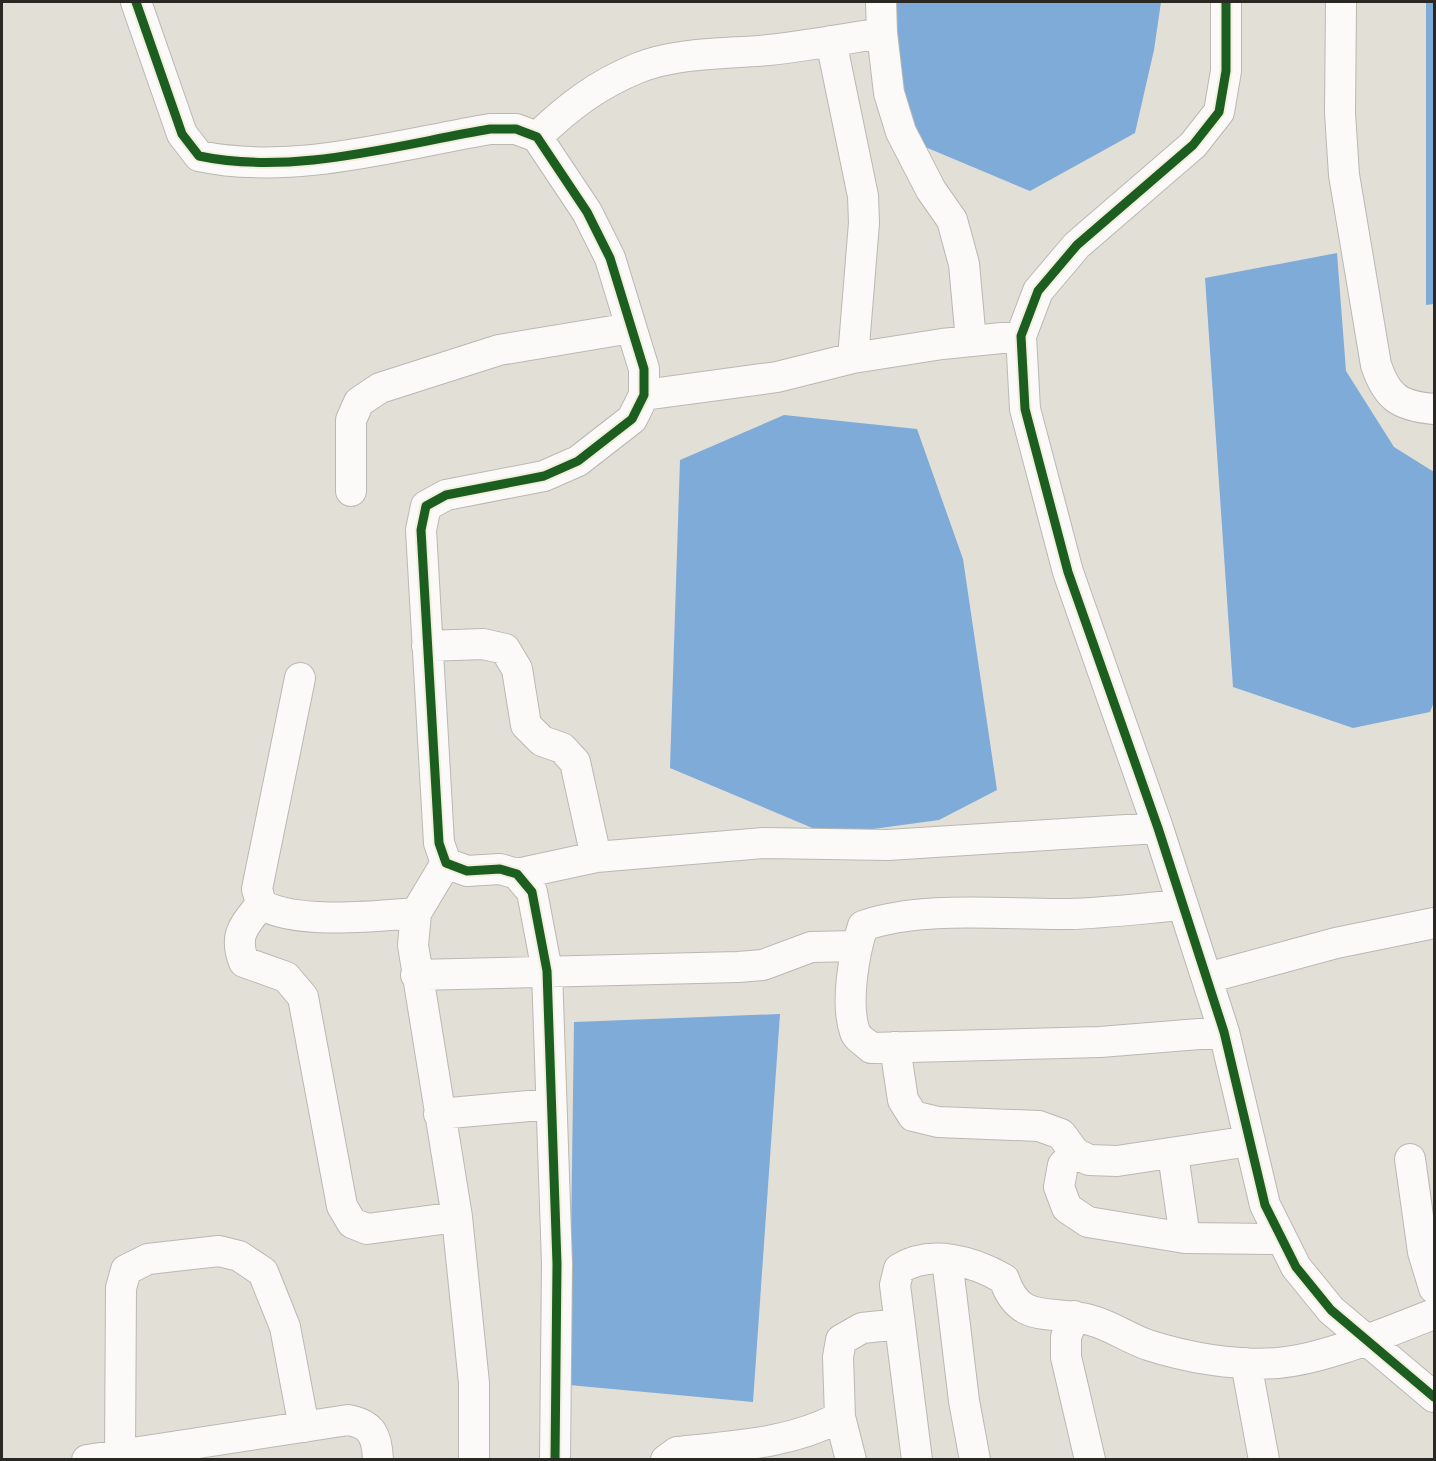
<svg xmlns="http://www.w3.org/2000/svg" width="1436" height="1461" viewBox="0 0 1436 1461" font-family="'Roboto Condensed',sans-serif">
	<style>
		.water { fill: #7fabd9 }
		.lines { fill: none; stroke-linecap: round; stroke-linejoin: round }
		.minor-casing { stroke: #bab8b2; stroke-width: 32 }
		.minor { stroke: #fbfaf9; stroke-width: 30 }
		.cycleway-casing { stroke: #f3efdf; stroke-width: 13 }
		.cycleway { stroke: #1b5e20; stroke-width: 9 }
	</style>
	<rect width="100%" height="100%" fill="#e2dfd7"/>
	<path class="water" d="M890 2H1161L1154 50 1135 133 1030 191 918 144 890 74Z
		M1426 2H1434V304L1426 305Z
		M1337 253 1346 371 1394 447 1434 472V702L1430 712 1353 728 1233 687 1205 278Z
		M784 415 917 429 963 559 997 790 939 820 829 835 670 768 680 460Z
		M780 1014 753 1402 569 1385 574 1022Z"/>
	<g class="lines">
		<g class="minor-casing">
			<path id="minor" d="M136 2 182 134 199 156C293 176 396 145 490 129H516L537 137 587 212 610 258 644 369V395L632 419 578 461 544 476 446 495 426 506 421 530 439 843 446 863 467 871 500 869 517 874 532 892 547 971 557 1264 555 1460
				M881 2 882 33 889 93 901 132 931 190 952 220 964 264 971 341
				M1226 2V71L1219 112 1193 145 1077 245 1038 291 1021 336 1025 409 1068 572 1158 828 1224 1032 1265 1205 1296 1267 1331 1310 1434 1397
				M1341 2 1340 113 1344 175 1376 365C1387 398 1400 406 1434 409
				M831 41 863 196 864 223 853 358
				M537 137C568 107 598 84 638 68 678 52 727 54 769 50 806 46 844 39 882 33
				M644 395 777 377 853 358 942 344 1021 336
				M351 491V420L359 402 380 388 499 350 631 328
				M427 646 483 644 505 649 517 669 526 725 542 741 562 748 575 762 596 857
				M300 678 257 889 261 904C294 925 376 916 416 913
				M446 863 416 913 413 945 457 1217 474 1383V1460
				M517 874 596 857 764 843 888 845 1158 828
				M261 904C245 925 233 934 244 962L286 977 303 997 342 1206 352 1223 367 1229 457 1217
				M1183 905C1145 908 1107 913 1069 914 1005 915 922 905 863 926 854 953 845 1004 855 1032 857 1038 866 1043 871 1048L1100 1042 1224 1032
				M416 975 738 967 763 965 811 947 856 946
				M1207 978 1336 943 1434 923
				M895 1047 903 1100 913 1116 938 1122 1039 1126 1061 1134 1075 1153 1089 1160 1117 1161 1250 1141
				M439 1114 551 1104
				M1075 1153 1063 1165 1059 1187 1067 1208 1088 1222 1185 1238 1282 1239
				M1173 1154 1185 1238
				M1410 1159 1423 1252 1434 1288
				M947 1259 964 1401 975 1460
				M1074 1316 1066 1337V1357L1090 1460
				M1246 1363 1264 1460
				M840 1417 851 1460
				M120 1455 121 1288 126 1270 148 1259 219 1251 239 1256 263 1272 285 1327 304 1427
				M87 1460 348 1420C372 1424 377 1436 378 1460
				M666 1460 677 1452C733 1446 790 1444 840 1417L838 1357 841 1340 862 1328 900 1324
				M917 1460 895 1285 899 1269C931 1249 973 1261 1004 1279 1020 1326 1050 1309 1090 1320 1110 1325 1128 1338 1148 1345 1188 1358 1236 1366 1278 1363 1326 1359 1389 1331 1434 1314"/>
		</g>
		<use href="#minor" class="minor"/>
		<g class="cycleway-casing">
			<path id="cycleway" d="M136 2 182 134 199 156C293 176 396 145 490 129H516L537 137 587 212 610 258 644 369V395L632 419 578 461 544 476 446 495 426 506 421 530 439 843 446 863 467 871 500 869 517 874 532 892 547 971 557 1264 555 1460
				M1226 2V71L1219 112 1193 145 1077 245 1038 291 1021 336 1025 409 1068 572 1158 828 1224 1032 1265 1205 1296 1267 1331 1310 1434 1397"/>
		</g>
		<use href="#cycleway" class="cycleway"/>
	</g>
	<rect width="1436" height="1461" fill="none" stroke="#2a2823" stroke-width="6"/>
</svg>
